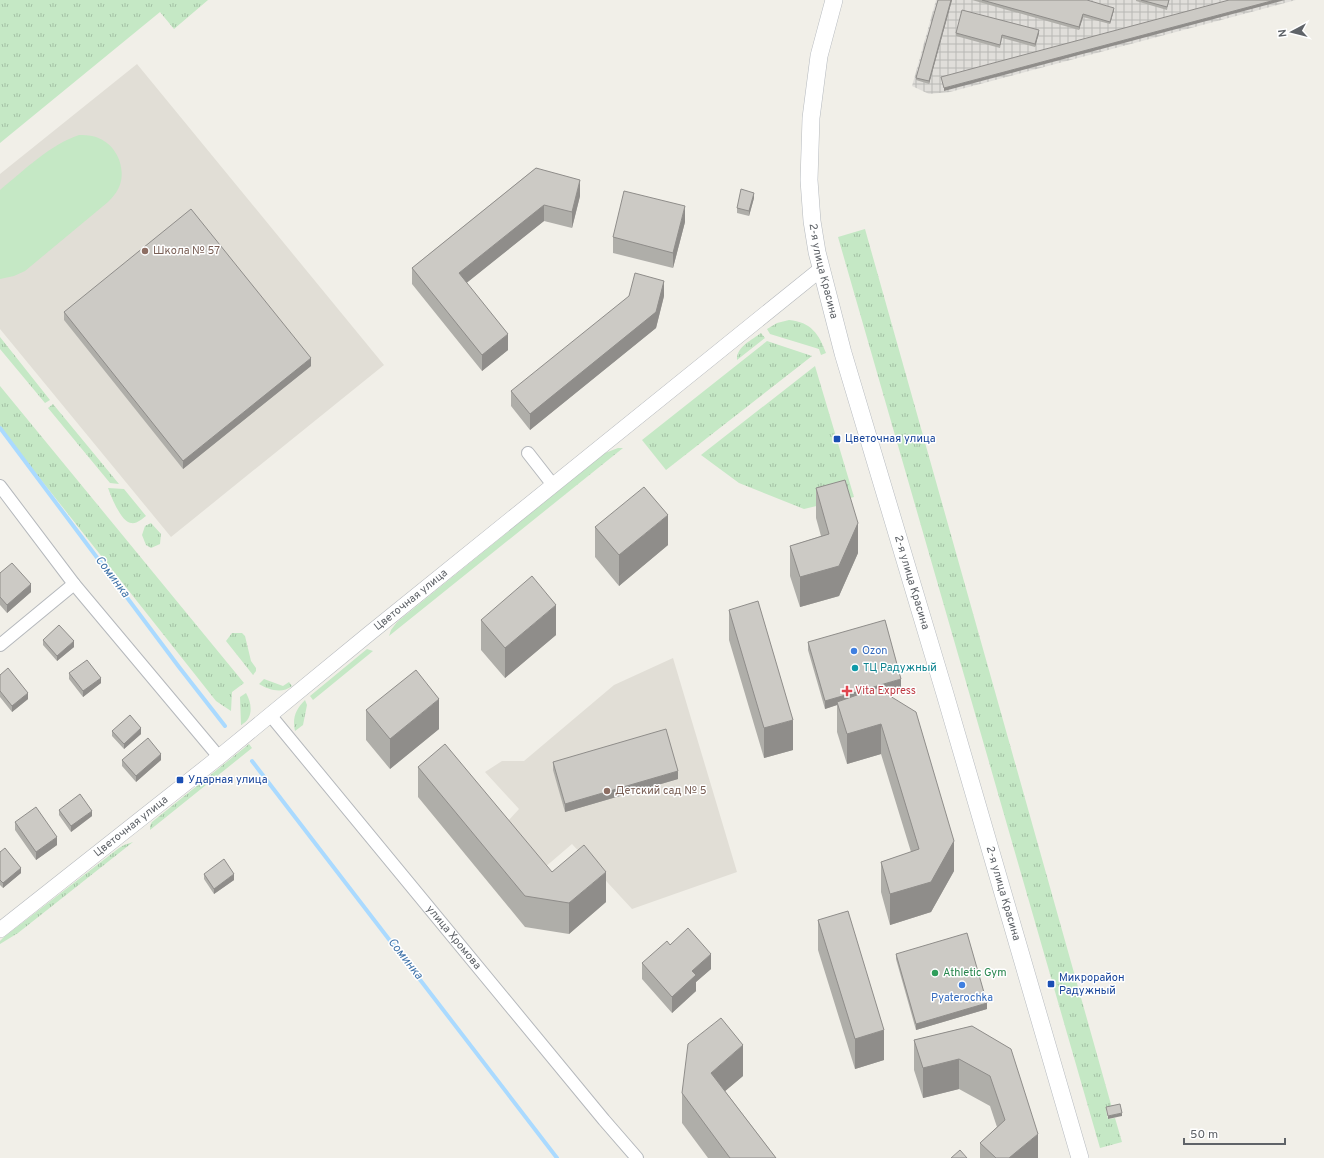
<svg xmlns="http://www.w3.org/2000/svg" width="1324" height="1158" viewBox="0 0 1324 1158" font-family="Overpass,sans-serif">
	<style>
		.industrial { fill: url(#industrial-grid) }
		.education { fill: #e1ded6 }
		.grass { fill: url(#grass-tufts) }
		.garden { fill: #c5e8c5 }
		.lines { fill: none; stroke-linecap: round; stroke-linejoin: round }
		.stream { stroke: #aadaff; stroke-width: 4 }
		.minor-casing { stroke: #b5b8bc; stroke-width: 14 }
		.tertiary-casing { stroke: #b5b8bc; stroke-width: 16 }
		.secondary-casing { stroke: #b6babf; stroke-width: 18 }
		.minor { stroke: #fff; stroke-width: 12 }
		.tertiary { stroke: #fff; stroke-width: 15 }
		.secondary { stroke: #fff; stroke-width: 17 }
		.wall { fill: #afaea9 }
		.shaded-wall { fill: #8f8d8a }
		.building { fill: #cccac5; stroke: #8f8d8a }
		.education-dot { fill: #8d6e63; stroke: #fff; stroke-width: 1.5 }
		.transit-dot { fill: #1a4fb4; stroke: #fff; stroke-width: 1.5 }
		.shop-dot { fill: #3f7fe0; stroke: #fff; stroke-width: 1.5 }
		.culture-dot { fill: #0f9aa8; stroke: #fff; stroke-width: 1.5 }
		.health-dot { fill: #e0444e; stroke: #fff; stroke-width: 1.5 }
		.leisure-dot { fill: #2e9e5b; stroke: #fff; stroke-width: 1.5 }
		.labels { text-anchor: middle; dominant-baseline: central; stroke-width: 3; stroke-linejoin: round; paint-order: stroke }
		.education-label { font-size: 11px; fill: #785e54; stroke: #fff; text-anchor: start }
		.street-label { font-size: 11px; fill: #5f6368; stroke: #fff }
		.transit-label { font-size: 11px; fill: #164399; stroke: #fff; text-anchor: start }
		.shop-label { font-size: 11px; fill: #366cbe; stroke: #fff; text-anchor: start }
		.culture-label { font-size: 11px; fill: #0d838f; stroke: #fff; text-anchor: start }
		.health-label { font-size: 11px; fill: #be3a42; stroke: #fff; text-anchor: start }
		.leisure-label { font-size: 11px; fill: #27864d; stroke: #fff; text-anchor: start }
		.water-label { font-size: 12px; font-style: italic; fill: #4174aa; stroke: #fff }
	</style>
	<defs>
		<pattern id="industrial-grid" width="8" height="8" patternUnits="userSpaceOnUse"><rect width="8" height="8" fill="#e0deda"/><path d="M0 4h8M4 0v8" fill="none" stroke="#b9b8b5"/></pattern>
		<pattern id="grass-tufts" width="24" height="20" patternUnits="userSpaceOnUse"><rect width="24" height="20" fill="#c5e8c5"/><path d="M3 7l-1-3M5 7V3M7 7l1-3M15 17l-1-3M17 17v-4M19 17l1-3" fill="none" stroke="#a3c0a4"/></pattern>
	</defs>
	<rect width="100%" height="100%" fill="#f1efe8"/>
	<path class="industrial" d="M936 0H1296L950 92 929 94 912 86Z"/>
	<path class="education" d="M137 64 384 365 171 537 0 329V174Z
		M673 658 737 872 632 909 572 844 544 868 507 822 519 809 485 772 502 761H524L614 685Z"/>
	<path class="grass" d="M0 0H208L174 29 160 12 0 143Z
		M865 229 1112 1108 1106 1110 1108 1119 1115 1118 1122 1142 1100 1148 838 237Z
		M789 320C811 322 819 334 826 353L821 355 819 349 770 334 767 329 777 323Z
		M761 333 765 338 737 360C736 347 752 340 761 333Z
		M0 337 50 400 45 403 0 349Z
		M767 341 812 356 666 470 642 440Z
		M815 366 854 497 804 509 739 483 701 455Z
		M0 386 244 683 232 692 231 711 216 701 0 428Z
		M53 404 119 484 110 483 48 408Z
		M618 448H623L389 636 391 630 397 622 605 453Z
		M108 488 124 489 146 516C142 519 137 524 131 523 121 522 111 496 108 488Z
		M151 523 161 534 160 544 151 548 146 545 142 535 145 526Z
		M232 633H242L245 636 251 661 256 668V671L253 675 226 641Z
		M367 649 373 651 313 700 310 696Z
		M264 679 283 686 289 682 292 686C282 694 269 690 259 684Z
		M246 693C252 703 254 719 241 725L240 697Z
		M305 700 307 705 303 725 295 731C292 718 296 709 305 700Z
		M249 744 252 748 150 830V826L152 822Z
		M133 842 18 933 0 944V941L4 937 119 848 124 845Z"/>
	<path class="garden" d="M79 135C83 135 88 135 92 136 112 140 125 161 121 181 119 190 114 196 108 202L25 271 14 276 0 279V190C23 171 51 144 79 135Z"/>
	<g class="lines">
		<path class="stream" d="M0 428 179 667 225 726
			M252 761 557 1158"/>
		<g class="minor-casing">
			<g id="minor">
				<path d="M528 453 553 485"/>
				<path d="M0 486 74 584 219 757"/>
				<path d="M0 645 74 584"/>
				<path id="s1" d="M271 716 604 1120 637 1158"/>
			</g>
		</g>
		<g class="tertiary-casing">
			<g id="tertiary">
				<path id="s2" d="M0 930 219 757 370 633 821 269"/>
			</g>
		</g>
		<g class="secondary-casing">
			<g id="secondary">
				<path id="s3" d="M834 0 819 56 811 118 809 180 812 221 817 252 843 353 945 694 1080 1158"/>
			</g>
		</g>
		<use href="#minor" class="minor"/>
		<use href="#tertiary" class="tertiary"/>
		<use href="#secondary" class="secondary"/>
	</g>
	<path class="wall" d="M938 0H952L929 84 916 80V78Z
		M972 0H1087L1114 10 1110 24 1083 17 1079 30Z
		M1136 0H1169L1167 10 1136 1Z
		M956 33H1039L1035 47 1002 38 1000 48 956 36Z
		M536 168 580 196 572 228 544 221 466 283 508 350 482 371 412 284V268Z
		M754 198 749 216 737 213V208Z
		M685 222 673 268 613 253V237Z
		M664 296 656 328 530 430 511 406V391Z
		M64 312 311 366 183 469 64 320Z
		M816 488 858 553 839 596 800 607 790 576V546L821 536 816 518Z
		M595 527 668 545 619 586 595 557Z
		M0 573 31 592 7 613 0 605Z
		M729 610 793 750 764 758 729 640Z
		M481 620 556 635 505 678 481 650Z
		M43 640 74 647 57 661 43 645Z
		M808 642 901 687 884 692 954 871 931 912 890 925 881 892V862L911 852 881 754 847 764 837 732V705L825 709 808 650Z
		M69 673 101 683 83 697 69 679Z
		M0 675 28 699 12 712 0 697Z
		M366 710 439 729 390 769 366 740Z
		M112 731 141 734 124 749 112 736Z
		M122 760H161L136 782 122 766Z
		M553 762 678 779 565 812 553 770Z
		M418 767 552 872 606 902 569 934 525 927 418 797Z
		M59 810 92 816 71 832 59 815Z
		M15 822 57 845 36 860 15 830Z
		M0 852 21 873 3 888 0 885Z
		M204 874 234 880 214 894 204 879Z
		M818 920 884 1060 855 1069 818 950Z
		M670 945 711 969 696 982V991L672 1013 642 979V963Z
		M896 954 987 1009 916 1030 896 959Z
		M972 1026 1038 1158H980V1143L997 1127 990 1106 959 1089 923 1098 914 1070V1040Z
		M743 1076 725 1091 776 1158H708L682 1123V1093Z"/>
	<path class="shaded-wall" d="M951 0H952L929 84V81Z
		M1275 0H1285L944 91V88Z
		M1114 8V10L1110 24V22Z
		M1083 14V17L1079 30V27Z
		M1039 30V33L1035 47V44Z
		M580 180V196L572 228V212Z
		M754 193V198L749 216V211Z
		M544 205V221L459 289V273Z
		M685 206V222L673 268V253Z
		M664 281V296L656 328 530 430V414Z
		M508 334V350L482 371V355Z
		M311 358V366L183 469V461Z
		M668 515V545L619 586V555Z
		M858 523V553L839 596 800 607V577Z
		M31 584V592L7 613V605Z
		M556 605V635L505 678V648Z
		M74 641V647L57 661V656Z
		M101 678V683L83 697V691Z
		M901 679V687L838 705 837 702V705L825 709V701Z
		M28 693V699L12 712V706Z
		M439 699V729L390 769V739Z
		M793 720V750L764 758V728Z
		M881 724V754L847 764V734Z
		M141 728V734L124 749V744Z
		M161 754V760L136 782V776Z
		M678 771V779L565 812V804Z
		M92 811V816L71 832V826Z
		M57 837V845L36 860V852Z
		M954 841V871L931 912 890 925V894Z
		M21 868V873L3 888V883Z
		M606 872V902L569 934V903Z
		M234 874V880L214 894V889Z
		M711 954V969L696 982V991L672 1013V997L692 971Z
		M987 1003V1009L916 1030V1024Z
		M884 1030V1060L855 1069V1039Z
		M743 1045V1076L711 1103V1073Z
		M959 1059V1089L923 1098V1068Z
		M1122 1113V1116L1108 1119V1116Z
		M1038 1134V1158H1009Z"/>
	<path class="building" d="M938 0H951L929 81 916 78Z
		M982 0H1087L1114 8 1110 22 1083 14 1079 27Z
		M1141 0H1169L1167 7Z
		M1229 0H1275L944 88 941 77Z
		M962 10 1039 30 1035 44 1002 35 1000 45 956 33Z
		M536 168 580 180 572 212 544 205 459 273 508 334 482 355 412 268Z
		M741 189 754 193 749 211 737 208Z
		M624 191 685 206 673 253 613 237Z
		M191 209 311 358 183 461 64 312Z
		M635 273 664 281 656 312 530 414 511 391 629 296Z
		M845 480 858 523 839 566 800 577 790 546 829 534 816 488Z
		M644 487 668 515 619 555 595 527Z
		M12 563 31 584 7 605 0 597V573Z
		M532 576 556 605 505 648 481 620Z
		M758 601 793 720 764 728 729 610Z
		M885 620 901 679 825 701 808 642Z
		M59 625 74 641 57 656 43 640Z
		M87 660 101 678 83 691 69 673Z
		M8 668 28 693 12 706 0 691V675Z
		M416 670 439 699 390 739 366 710Z
		M877 688 916 712 954 841 931 882 890 894 881 862 919 849 881 724 847 734 837 702Z
		M130 715 141 728 124 744 112 731Z
		M666 729 678 771 565 804 553 762Z
		M148 738 161 754 136 776 122 760Z
		M445 744 552 872 584 845 606 872 569 903 525 896 418 767Z
		M80 794 92 811 71 826 59 810Z
		M36 807 57 837 36 852 15 822Z
		M5 848 21 868 3 883 0 880V852Z
		M224 859 234 874 214 889 204 874Z
		M848 911 884 1030 855 1039 818 920Z
		M688 928 711 954 692 971 696 975 672 997 642 963 667 941 670 945Z
		M967 933 987 1003 916 1024 896 954Z
		M721 1018 743 1045 711 1073 776 1158H730L682 1093 688 1044Z
		M972 1026 1011 1049 1038 1134 1009 1158H996L980 1143 1005 1120 990 1076 959 1059 923 1068 914 1040Z
		M1120 1104 1122 1113 1108 1116 1106 1107Z
		M960 1150 967 1158H951Z"/>
	<g class="education-dot">
		<circle cx="145" cy="251" r="4"/>
		<circle cx="607" cy="791" r="4"/>
	</g>
	<g class="transit-dot">
		<rect x="833" y="435" width="8" height="8" rx="2"/>
		<rect x="176" y="776" width="8" height="8" rx="2"/>
		<rect x="1047" y="980" width="8" height="8" rx="2"/>
	</g>
	<g class="shop-dot">
		<circle cx="854" cy="651" r="4"/>
		<circle cx="962" cy="985" r="4"/>
	</g>
	<circle class="culture-dot" cx="855" cy="668" r="4"/>
	<path class="health-dot" d="M845 685h4v4h4v4h-4v4h-4v-4h-4v-4h4z"/>
	<circle class="leisure-dot" cx="935" cy="973" r="4"/>
	<g class="labels">
		<g class="education-label">
			<text x="153" y="251">Школа № 57</text>
			<text x="615" y="791">Детский сад № 5</text>
		</g>
		<g class="street-label">
			<text stroke="none"><textPath href="#s3" startOffset="275">2-я улица Красина</textPath></text>
			<text stroke="none"><textPath href="#s3" startOffset="599">2-я улица Красина</textPath></text>
			<text stroke="none"><textPath href="#s2" startOffset="527">Цветочная улица</textPath></text>
			<text stroke="none"><textPath href="#s2" startOffset="167">Цветочная улица</textPath></text>
			<text stroke="none"><textPath href="#s3" startOffset="923">2-я улица Красина</textPath></text>
			<text stroke="none"><textPath href="#s1" startOffset="287">улица Хромова</textPath></text>
		</g>
		<g class="transit-label">
			<text x="845" y="439">Цветочная улица</text>
			<text x="188" y="780">Ударная улица</text>
			<text x="1059" y="978">Микрорайон<tspan x="1059" dy="13">Радужный</tspan></text>
		</g>
		<g class="shop-label">
			<text x="862" y="651">Ozon</text>
			<text x="962" y="998" text-anchor="middle">Pyaterochka</text>
		</g>
		<g class="culture-label">
			<text x="863" y="668">ТЦ Радужный</text>
		</g>
		<g class="health-label">
			<text x="855" y="691">Vita Express</text>
		</g>
		<g class="leisure-label">
			<text x="943" y="973">Athletic Gym</text>
		</g>
		<g class="water-label">
			<text transform="translate(112 577) rotate(53)">Соминка</text>
			<text transform="translate(405 959) rotate(52)">Соминка</text>
		</g>
	</g>
	<g transform="translate(1292 32) rotate(263)" stroke="#ffffff" stroke-width="3" paint-order="stroke">
	<path d="M0-3L7 15L0 10L-7 15Z" fill="#5f6368"/>
	<text y="-6" font-size="11" font-weight="bold" text-anchor="middle" fill="#5f6368">N</text>
	</g>
	<path d="M1184 1138v6h101v-6" fill="none" stroke="#5f6368" stroke-width="2"/>
	<text x="1190" y="1138" font-size="12" fill="#5f6368" stroke="#ffffff" stroke-width="3" paint-order="stroke">50 m</text>
</svg>
